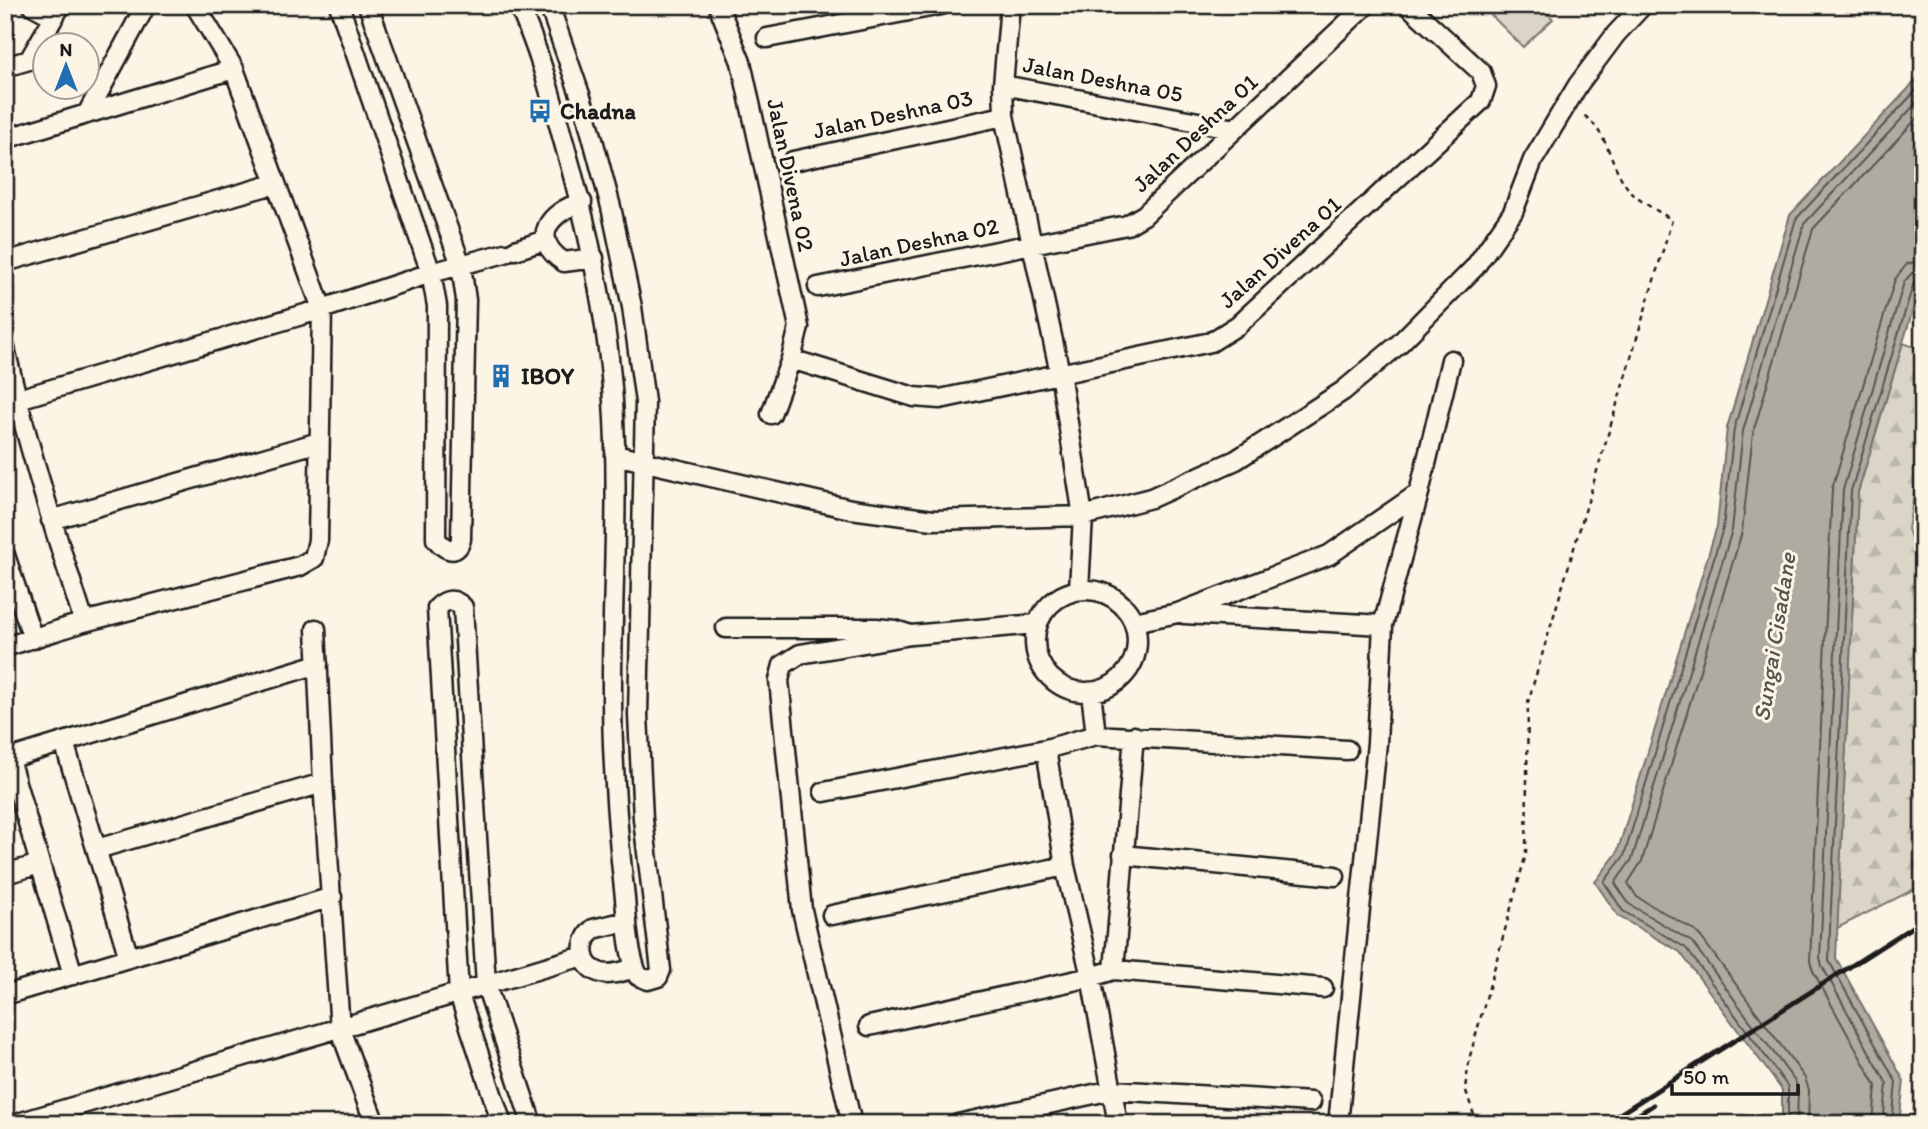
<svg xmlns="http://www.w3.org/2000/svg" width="1928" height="1129" viewBox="0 0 1928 1129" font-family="Itim,sans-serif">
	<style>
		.forest { fill: url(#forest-firs); stroke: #7c7872; stroke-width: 2 }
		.pitch { fill: #dbd5c8; stroke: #7c7872; stroke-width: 2 }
		.water { fill: #b0aba1; stroke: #75726c; stroke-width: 2 }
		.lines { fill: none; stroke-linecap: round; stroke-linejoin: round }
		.shore { stroke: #575551; stroke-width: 2 }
		.minor-casing { stroke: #1c1c1c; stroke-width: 23 }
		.path { stroke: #1c1c1c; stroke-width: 2.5; stroke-dasharray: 5 5; stroke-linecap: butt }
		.minor { stroke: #fcf5e5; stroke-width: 18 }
		.rail { stroke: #1c1c1c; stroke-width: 5 }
		.labels { text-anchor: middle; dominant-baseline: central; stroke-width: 6; stroke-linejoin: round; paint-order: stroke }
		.street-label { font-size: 23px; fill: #1c1c1c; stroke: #fcf5e5 }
		.poi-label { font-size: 23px; font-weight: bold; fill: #1c1c1c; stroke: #fcf5e5; text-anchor: start }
		.water-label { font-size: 24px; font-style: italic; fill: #575551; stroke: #fcf5e5 }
	</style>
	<defs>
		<pattern id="forest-firs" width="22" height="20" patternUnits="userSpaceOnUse" patternTransform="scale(1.75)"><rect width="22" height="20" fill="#dbd5c8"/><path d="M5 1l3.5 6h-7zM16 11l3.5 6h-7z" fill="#bbb6ab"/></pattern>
	</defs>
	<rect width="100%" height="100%" fill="#fcf5e5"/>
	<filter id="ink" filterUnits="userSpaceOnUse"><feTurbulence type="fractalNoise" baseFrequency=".0143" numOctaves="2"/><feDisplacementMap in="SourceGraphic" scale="14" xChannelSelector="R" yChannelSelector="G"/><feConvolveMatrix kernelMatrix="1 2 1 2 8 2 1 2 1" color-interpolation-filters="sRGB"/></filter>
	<g filter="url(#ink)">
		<path class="forest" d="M1903 343 1923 350V445L1908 529 1923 572V885L1837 928 1858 492Z"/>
		<path class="pitch" d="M1481 5H1539L1553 19 1523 47Z"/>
		<path class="water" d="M1920 76H1923V276L1858 492 1836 958 1904 1081 1899 1124H1782V1090L1680 952 1618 916 1595 882 1617 853 1717 526 1727 428 1790 215Z"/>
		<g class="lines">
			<path class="shore" d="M1788 1124V1087L1686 948 1623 911 1604 882 1624 856 1723 528 1734 429 1796 219 1923 83
				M1797 1124 1798 1090 1796 1083 1692 942 1629 904 1615 883 1632 859 1732 530 1743 431 1804 224 1923 96
				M1808 1124 1809 1090 1805 1078 1701 937 1694 930 1637 897 1628 883 1642 861 1742 532 1753 433 1813 229 1923 112
				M1873 1124 1876 1086 1813 971 1810 961 1832 489 1895 279 1907 264 1923 260
				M1883 1124 1887 1084 1822 966 1820 957 1843 490 1904 282 1912 273 1923 271
				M1892 1124 1896 1082 1829 961 1830 928 1851 491 1913 285 1916 280 1923 279"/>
			<g class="minor-casing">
				<path id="minor" d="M32 5 54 17
					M339 5 431 273 437 306 436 539C444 549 457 557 461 539L466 300 461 265 368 5
					M518 5C537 43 551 95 562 136 587 222 607 311 613 401 621 522 607 644 614 766 616 810 620 854 625 898 627 923 628 952 638 976L648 980 658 977 661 970 643 819 638 715 645 402 632 307 611 207 584 106 549 5
					M718 5 741 62 799 327 791 359 771 414
					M1010 5 1003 85 1004 116 1060 373 1083 516 1079 589
					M767 38 941 5
					M5 67 29 60 61 5
					M1003 85 1235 129
					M87 114 146 5
					M5 139 234 69
					M793 161 1004 116
					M582 202C550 212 528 238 564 262L594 258
					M515 250 546 240
					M5 262 274 184
					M818 287 1127 225 1144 215 1366 5
					M5 348C26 441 55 532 84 622
					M791 359 914 397 940 399 1211 342 1238 325 1481 101 1486 86 1481 72 1408 5
					M5 403 322 309 431 273 505 253
					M615 455 851 509 933 520 1083 516 1151 498 1236 460 1343 391 1398 345 1475 267 1513 212 1533 160 1578 85 1616 34 1643 5
					M51 520 319 442
					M5 555 33 639
					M1035 641a51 51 0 1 1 102 0a51 51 0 1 1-102 0Z
					M1184 614 1383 625
					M1134 622 1178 613 1329 555 1419 493
					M726 628H876L895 630 911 635 1036 624
					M316 629 323 783 340 1029 375 1124
					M5 647 84 622 300 566 314 558 318 540 322 309 234 69 195 5
					M1091 692 1096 735
					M64 742 129 958
					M1046 749 1065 866 1091 977 1118 1124
					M9 759 73 975
					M5 760 318 664
					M824 792 1046 749 1096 735 1347 750
					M97 849 323 783
					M1123 855 1335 876
					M5 874 40 864
					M832 915 1065 866
					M627 921 593 929C579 942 579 967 601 973 612 976 624 971 634 968
					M1114 970 1323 988
					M5 995 332 897
					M869 1026 1091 977 1114 970 1134 736
					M15 1124 583 956
					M502 1124 459 994 437 608C446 599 454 598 463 607L486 985 532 1124
					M852 1124 802 910 779 680 783 665 800 654 911 635
					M958 1124 1112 1090 1311 1102
					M1338 1124 1377 743 1383 625 1419 493 1451 360"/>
			</g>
			<path class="path" d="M1477 1124 1465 1088 1470 1056 1526 854 1528 702 1672 220C1659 211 1641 203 1631 192 1609 167 1610 133 1582 114"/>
			<use href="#minor" class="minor"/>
			<path class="rail" d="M1604 1124 1923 920
				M1624 1124 1653 1105"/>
		</g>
	</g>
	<defs>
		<g id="bus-bare" transform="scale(1.89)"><path d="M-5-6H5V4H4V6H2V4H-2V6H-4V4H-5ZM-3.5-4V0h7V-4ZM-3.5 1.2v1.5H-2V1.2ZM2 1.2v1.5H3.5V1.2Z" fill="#1f6fb2" stroke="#fcf5e5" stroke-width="2.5" paint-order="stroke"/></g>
		<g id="building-bare" transform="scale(1.89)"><path d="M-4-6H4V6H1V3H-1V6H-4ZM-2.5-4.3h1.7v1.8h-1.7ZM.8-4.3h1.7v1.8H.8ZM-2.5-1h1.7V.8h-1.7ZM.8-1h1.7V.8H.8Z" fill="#1f6fb2" stroke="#fcf5e5" stroke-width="2.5" paint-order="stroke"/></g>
	</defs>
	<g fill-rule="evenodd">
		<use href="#bus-bare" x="540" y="111"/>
		<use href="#building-bare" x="501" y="376"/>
	</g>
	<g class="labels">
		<g class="street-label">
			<text transform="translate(1103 79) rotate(11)">Jalan Deshna 05</text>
			<text transform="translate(893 114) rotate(-12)">Jalan Deshna 03</text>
			<text transform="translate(1195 133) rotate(-43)">Jalan Deshna 01</text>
			<text transform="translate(791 175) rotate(78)">Jalan Divena 02</text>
			<text transform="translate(919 242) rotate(-12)">Jalan Deshna 02</text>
			<text transform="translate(1280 252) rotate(-42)">Jalan Divena 01</text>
		</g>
		<g class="poi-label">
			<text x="560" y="111">Chadna</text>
			<text x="521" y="376">IBOY</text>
		</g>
		<g class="water-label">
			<text transform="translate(1774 637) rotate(-81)">Sungai Cisadane</text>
		</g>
	</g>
	<rect width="1928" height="1129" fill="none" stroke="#fcf5e5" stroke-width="28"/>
	<rect x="14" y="14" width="1900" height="1101" fill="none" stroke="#1c1c1c" stroke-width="2.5" filter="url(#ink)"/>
	<g transform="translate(66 66)"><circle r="33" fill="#fcf5e5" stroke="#a29e95" stroke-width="2"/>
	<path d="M0-5L12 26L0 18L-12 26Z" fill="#1f6fb2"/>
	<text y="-10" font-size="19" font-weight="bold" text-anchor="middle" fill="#1c1c1c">N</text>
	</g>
	<path d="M1672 1084v10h126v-10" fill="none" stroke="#1c1c1c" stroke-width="3.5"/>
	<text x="1683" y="1084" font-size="21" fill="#1c1c1c" stroke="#fcf5e5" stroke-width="5" paint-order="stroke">50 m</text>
</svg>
